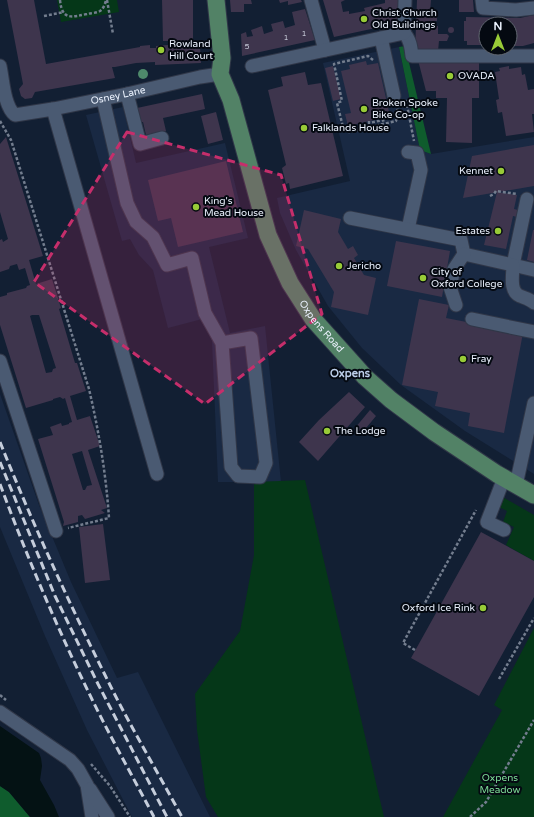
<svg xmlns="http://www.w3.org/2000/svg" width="534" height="817" viewBox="0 0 534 817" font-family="'Varela Round',sans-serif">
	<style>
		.built { fill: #192943 }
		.green { fill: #053718 }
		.forest { fill: #0f5c2d }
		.water { fill: #041214 }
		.building { fill: #3e354d; fill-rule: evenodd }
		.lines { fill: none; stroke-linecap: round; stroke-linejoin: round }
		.minor-casing { stroke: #303748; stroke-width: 15 }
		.major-casing { stroke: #303748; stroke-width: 19 }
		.path { stroke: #737d8e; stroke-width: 2.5; stroke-dasharray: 3 2; stroke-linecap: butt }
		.minor { stroke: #4a5a72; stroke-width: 13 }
		.major { stroke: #528266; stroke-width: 17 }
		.rail { stroke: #c5cddb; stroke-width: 3; stroke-dasharray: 8 4; stroke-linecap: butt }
		.tree { fill: #4e896b }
		.marked { fill: #c62e6b; fill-opacity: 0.2; stroke: #c62e6b; stroke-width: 3; stroke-dasharray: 8 5; stroke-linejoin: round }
		.poi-dot { fill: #98cb37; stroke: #040911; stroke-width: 1.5 }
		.labels { text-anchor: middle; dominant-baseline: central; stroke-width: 4; stroke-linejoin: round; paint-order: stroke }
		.number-label { font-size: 8px; fill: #c0c3d2 }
		.poi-label { font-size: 10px; fill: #ebf2fe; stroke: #040911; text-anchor: start }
		.street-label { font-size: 10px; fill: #ebf2fe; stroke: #040911 }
		.park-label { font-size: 10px; fill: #7fdf99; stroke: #040911 }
		.neighbourhood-label { font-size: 11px; font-weight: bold; fill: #bdcfea; stroke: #040911 }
	</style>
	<rect width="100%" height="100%" fill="#121f33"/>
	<path class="built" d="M399 47 420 150 431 154 534 137V474L465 431 401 385 362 348 328 306 296 250 280 213 277 198 350 181 323 63Z
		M123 107 136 163 225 143 248 238 209 247 230 333 265 326 281 482H218L212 341 202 319 168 328 153 270 139 255 130 239 122 241 86 115Z
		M0 394 39 505 71 582 117 678 138 672 210 817H132L87 730 45 636 0 527Z"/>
	<path class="green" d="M57 0H117L119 12 61 22Z
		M305 480 384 817H218L206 797 197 730 195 694 240 631 254 555V482Z
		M501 496 534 515V561L506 545 514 527 503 522 507 511 497 506Z
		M534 628V817H443L502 710 494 705Z"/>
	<path class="forest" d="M405 46 431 154 420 150 399 47Z
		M0 786 9 792 30 817H0Z"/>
	<path class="water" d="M0 726 39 753 41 758 42 766 40 780 54 805 59 817H30L9 792 0 786Z"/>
	<path class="building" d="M7 0H34L46 64 140 47V46L150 45V48H156V46L168 45V41H163L162 0H193V45L200 46 201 63 155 65V62L136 63 115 67H112L115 78 35 92 32 98 25 99 21 96 19 89 23 84Z
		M230 0H251L252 4H244V12H231Z
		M279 0H301L302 2 288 5V1L280 3Z
		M323 0H345L341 2 343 12 349 11V14L365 11 364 8 385 3V0H400L399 23 334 37Z
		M417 0H431L430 13 437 14V21H430V26H438V34H447L449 36 447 41H439L438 51H415Z
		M459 0H473L474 12H459Z
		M305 9 315 40 242 56 241 34 246 32 247 37 253 36 251 30 262 26 264 34 273 31 271 24 283 21 285 28 295 25 292 12Z
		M534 15V43L523 46H510V24H486V45H467V41H464V21H466V17L520 18Z
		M448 30a3 3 0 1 1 6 0a3 3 0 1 1-6 0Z
		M418 60 479 61V98H472V143L446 142 447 98H436V91H426Z
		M366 61 367 65 378 63 390 116 348 126 345 114 351 113 341 71 350 69 349 65Z
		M333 66 341 99 333 101 325 68Z
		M509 66V69L521 67 522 75 525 74 528 90 534 89V114H532L534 132 506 136 502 112 498 113 496 100 499 99 495 72 500 71 499 68Z
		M305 72 308 85 321 83 343 176 290 189 289 183 286 184 282 168 286 165 268 90 283 86 281 77Z
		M202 94 205 109 163 118 166 131 146 135 143 122H140L137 108Z
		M216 112 223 140 208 144 201 116Z
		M6 137 43 256 29 260 36 284 52 279 61 308 59 309 75 363H77L86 391 70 396 77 420 90 416 100 446 88 450 107 508 101 510 105 513 85 519 82 515 78 516V522L63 526 64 522 38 439 53 435 50 427 61 423 62 426 69 424V423L72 422 65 398 63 399 60 397 53 399V400L26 408 0 325V297L7 295V293L26 288 27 286 30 285 25 268 19 270 17 264 10 266 9 269 0 272V240L2 239 3 242 8 239 0 212V144ZM32 315H39L56 368 53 369 52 372 46 373 30 316ZM82 451 92 485 87 486 85 490H83L72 454Z
		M534 145V186L463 198 472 156Z
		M226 161 243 232 178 247 171 218 158 221 148 180Z
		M497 192 517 195 514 209 522 211 521 218 513 216 506 249 484 245Z
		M304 210 341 219 338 232 348 249 353 246 358 255 354 258 364 275 376 278 368 315 331 307 334 292 308 249 296 246Z
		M533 230H534V262L527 260Z
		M396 241 450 251 442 297 387 286Z
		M419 299 449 305 446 318 523 333 504 433 468 426 470 413 435 406 438 392 402 385Z
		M349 392 365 407 318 461 299 442 319 420Z
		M370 410 376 416 362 433 355 428Z
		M103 524 110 580 85 583 79 527Z
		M481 532 534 561V597L479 696 411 658Z"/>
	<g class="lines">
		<g class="minor-casing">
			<g id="minor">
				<path d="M311 0 325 50"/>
				<path d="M482 0 483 8 516 10 534 8"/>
				<path d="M404 33C410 39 411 47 412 56H534"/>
				<path d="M404 33 405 0"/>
				<path d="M381 38 394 96"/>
				<path id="s1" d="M0 66C3 80 4 106 15 115L53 109 127 94 200 77 220 74"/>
				<path d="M252 66 404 33"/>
				<path d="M127 94 140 144 162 138"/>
				<path d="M103 99 127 203 136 222 153 237 167 265 192 258 205 313 222 343 231 467 238 476 260 477 266 463 251 338 222 343"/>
				<path d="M53 109 157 474"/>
				<path d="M408 152 417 153 421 170 408 229"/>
				<path d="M527 199 513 265 534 270"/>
				<path d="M350 218 461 240 464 254 513 265C513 275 509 291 520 296 525 298 530 299 534 303"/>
				<path d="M456 305 450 287 454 269 464 254"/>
				<path d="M472 319 534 332"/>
				<path d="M0 361 56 531"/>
				<path d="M504 478 487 522 504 530"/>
				<path d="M516 485 534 403"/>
				<path d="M0 712 70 760 78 769 87 785 92 817"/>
				<path d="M90 789 108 817"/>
			</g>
		</g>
		<g class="major-casing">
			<g id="major">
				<path id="s2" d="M216 0 222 58 220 74 231 100 268 235 290 283 313 319 365 377 391 400 434 432 497 474 534 495"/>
			</g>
		</g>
		<path class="path" d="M60 0C62 21 72 17 87 14 91 13 97 13 100 11 104 8 105 4 106 0
			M107 0 113 34
			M44 16 64 12
			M373 60 368 56 334 64 342 101 337 103 343 127 349 132 396 121 398 114 397 107
			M406 100 414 141
			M0 121 11 140 89 389C99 432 106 474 109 518L68 528
			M369 121V123L383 120 384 123
			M490 196 494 194 496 191 517 194
			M415 650 403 643 476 510
			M499 679 534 618
			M0 695 6 700
			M91 764 110 786 130 817
			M470 817 486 802 534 720"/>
		<use href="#minor" class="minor"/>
		<use href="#major" class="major"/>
		<path class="rail" d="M0 442C32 522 68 601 107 679 130 726 157 771 182 817
			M0 462 55 596 98 684 167 817
			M0 484C26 554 55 623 88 691 108 733 132 775 154 817"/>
	</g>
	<circle class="tree" cx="143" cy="74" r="5"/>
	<path class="marked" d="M127 132 281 175 322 314 205 404 34 282Z"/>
	<g class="poi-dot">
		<circle cx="364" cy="19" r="4"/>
		<circle cx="161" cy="50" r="4"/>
		<circle cx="450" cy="76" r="4"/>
		<circle cx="364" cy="109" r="4"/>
		<circle cx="304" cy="128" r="4"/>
		<circle cx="501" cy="171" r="4"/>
		<circle cx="196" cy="207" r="4"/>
		<circle cx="498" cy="231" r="4"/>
		<circle cx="339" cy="266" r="4"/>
		<circle cx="423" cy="278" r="4"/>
		<circle cx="463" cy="359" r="4"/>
		<circle cx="327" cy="431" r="4"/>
		<circle cx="483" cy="608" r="4"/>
	</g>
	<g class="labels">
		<g class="number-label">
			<text x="304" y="33">1</text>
			<text x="286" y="37">1</text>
			<text x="247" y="46">5</text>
		</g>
		<g class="poi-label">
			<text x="372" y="13">Christ Church<tspan x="372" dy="12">Old Buildings</tspan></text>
			<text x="169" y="44">Rowland<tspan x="169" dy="12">Hill Court</tspan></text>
			<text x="458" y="76">OVADA</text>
			<text x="372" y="103">Broken Spoke<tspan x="372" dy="12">Bike Co-op</tspan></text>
			<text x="312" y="128">Falklands House</text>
			<text x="493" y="171" text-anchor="end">Kennet</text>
			<text x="204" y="201">King's<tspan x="204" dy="12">Mead House</tspan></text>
			<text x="490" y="231" text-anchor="end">Estates</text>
			<text x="347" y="266">Jericho</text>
			<text x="431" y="272">City of<tspan x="431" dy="12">Oxford College</tspan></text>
			<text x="471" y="359">Fray</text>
			<text x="335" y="431">The Lodge</text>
			<text x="475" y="608" text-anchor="end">Oxford Ice Rink</text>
		</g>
		<g class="street-label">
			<text stroke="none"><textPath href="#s1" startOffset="157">Osney Lane</textPath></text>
			<text stroke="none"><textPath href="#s2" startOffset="349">Oxpens Road</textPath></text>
		</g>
		<g class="park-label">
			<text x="500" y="778">Oxpens<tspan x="500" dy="12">Meadow</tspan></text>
		</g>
		<g class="neighbourhood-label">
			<text x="350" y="373">Oxpens</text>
		</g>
	</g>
	<g transform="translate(498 36)"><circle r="19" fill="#040911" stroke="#606670"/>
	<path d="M0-3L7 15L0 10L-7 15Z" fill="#98cb37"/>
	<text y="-6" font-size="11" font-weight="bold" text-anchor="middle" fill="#ebf2fe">N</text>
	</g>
</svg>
